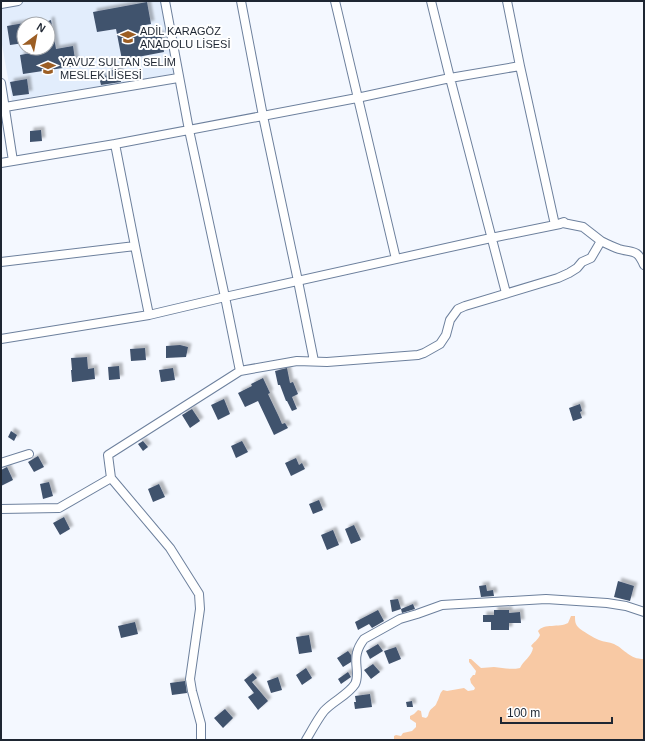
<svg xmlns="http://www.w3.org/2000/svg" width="645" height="741" viewBox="0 0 645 741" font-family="Helvetica,sans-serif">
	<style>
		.built { fill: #e2edfc; fill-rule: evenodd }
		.green { fill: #f8c9a4 }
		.building { fill: #41526d; filter: url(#shadow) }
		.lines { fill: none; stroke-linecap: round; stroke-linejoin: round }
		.street-casing { stroke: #6d809d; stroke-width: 10 }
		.street { stroke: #fff; stroke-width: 8 }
		.labels { text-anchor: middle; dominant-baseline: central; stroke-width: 4; stroke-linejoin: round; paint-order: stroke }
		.poi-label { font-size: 11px; fill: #1e2632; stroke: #fff; text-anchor: start }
	</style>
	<defs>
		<filter id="shadow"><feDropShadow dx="3.5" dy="-3.5" stdDeviation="1" flood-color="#0004"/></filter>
	</defs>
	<rect width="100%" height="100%" fill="#f4f8ff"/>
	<path class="built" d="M21 1H164L176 73 94 88V87L53 93 12 101 1 39V4ZM24 24H48V48H24Z"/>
	<path class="green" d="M571 616H575C575 620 575 624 578 627 582 631 594 638 599 640 604 642 609 642 614 644 626 650 629 659 644 659V740H394V736L396 735 401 736 403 733 412 731 416 727V723L410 719V716L414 714 418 710 421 711 422 717 426 718 428 716C430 706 435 709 437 702 440 697 439 694 443 690L447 691 464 688 468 691 474 690 475 688 471 683 470 679 473 675H475L476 671 469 662V659H471L481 668C486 668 490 667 494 667 503 668 511 670 520 668 523 661 532 656 533 648L531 646C534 642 538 640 540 635L538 631C544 623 559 628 568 623Z"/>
	<path class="building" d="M147 2 151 24 140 26 142 37 161 34 164 52 122 60 116 29 97 32 93 12Z
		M51 20 56 49 73 46 76 66 23 74 20 55 31 53 30 48H48V21Z
		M24 23V43L10 45 7 26Z
		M119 69 121 82 101 85 99 77 109 75 108 71Z
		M27 79 29 94 13 96 10 82Z
		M41 130 42 141 30 142V131Z
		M180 345 188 347 186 357 166 358V346Z
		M145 348 146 360 131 361 130 349Z
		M87 357 88 369 94 368 95 379 72 382 71 370H72L71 358Z
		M119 366 120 379 109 380 108 367Z
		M173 368 175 380 161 382 159 370Z
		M287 368 290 383 293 382 298 394 292 397 297 409 292 411 287 401H286L280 385H278L275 371Z
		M263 378 270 393 268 394 279 417 282 424 285 423 288 428 274 435 258 401 245 407 238 393 252 386 251 384Z
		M224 399 230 414 218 420 211 405Z
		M580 404 582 411 580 412 582 418 573 421 569 408Z
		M192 409 200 421 190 428 182 415Z
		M11 431 17 435 14 441 8 437Z
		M143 441 148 447 143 451 138 444Z
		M242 441 248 452 236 458 231 446Z
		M38 456 44 467 34 472 28 462Z
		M296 458 299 465 302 463 305 469 291 476 285 463Z
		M7 467 13 480 1 486V470Z
		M49 482 53 496 43 499 40 484Z
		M159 484 165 497 153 502 148 489Z
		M319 500 323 510 313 514 309 504Z
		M64 517 70 529 60 535 53 523Z
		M354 525 361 540 351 544 345 529Z
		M333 530 339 545 327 550 321 535Z
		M618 581 634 586 630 601 614 597Z
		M486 585 487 591 493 590 494 596 481 597 479 586Z
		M398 599 401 609 392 612 390 600Z
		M413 604 415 609 402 613 401 609Z
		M378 610 384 621 372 628 369 624 358 630 355 622Z
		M494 610H509V613L520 612 521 623H509V630H491V622H483V615H494Z
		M135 622 138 634 121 638 118 626Z
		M309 635 312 652 299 654 296 637Z
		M378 644 383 651 370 659 366 651Z
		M396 647 401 659 389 664 384 651Z
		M348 651 351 655V662L343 667 337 658Z
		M373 664 380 672 371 679 364 670Z
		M306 668 312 678 302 685 296 675Z
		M348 672 351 677 341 684 338 679Z
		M253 673 257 678 252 682 268 701 258 710 248 697 254 693 244 680Z
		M278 677 282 690 271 693 267 681Z
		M185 681 187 693 172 695 170 683Z
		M370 694 372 707 355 709 354 702H356L355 696Z
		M412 701 413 707H407L406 702Z
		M225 709 233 718 223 728 214 718Z"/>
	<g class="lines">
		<g class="street-casing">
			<path id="street" d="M165 1 189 130 225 297 240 371
				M241 1 263 116 298 281 314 361
				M335 1 396 259
				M431 1 450 78 506 293
				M1 4 18 1
				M1 83 13 161
				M5 107 178 78
				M115 144 357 98 450 78 520 66
				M1 163 115 144 135 246 149 315
				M601 241C607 244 613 247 619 249 634 253 637 249 644 265
				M1 262 135 246
				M1 339 149 315 225 297 491 238 560 224
				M1 463 29 454
				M1 509 59 508 111 478
				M201 740V724L192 691 190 679 200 609 199 594 170 548 111 478 108 455 240 371 297 361 327 362 418 355 424 353 440 344 446 335 450 320 458 309 465 306 558 278 569 273 577 268 582 262 591 258 601 241 583 227 563 223 564 222 555 225 520 66 507 1
				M306 740C312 730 317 720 324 711 333 701 348 695 355 684 360 675 354 663 357 653 358 648 361 643 364 639L400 619 417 614 442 605 546 599 607 603 626 606 644 612"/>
		</g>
		<use href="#street" class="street"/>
	</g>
	<defs>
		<g id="school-bare" transform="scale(1.2)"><path d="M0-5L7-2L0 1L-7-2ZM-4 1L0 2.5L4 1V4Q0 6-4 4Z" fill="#9c5e24" stroke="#fff" stroke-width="2.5" paint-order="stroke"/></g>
	</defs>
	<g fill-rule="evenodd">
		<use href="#school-bare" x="128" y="37"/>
		<use href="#school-bare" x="48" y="68"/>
	</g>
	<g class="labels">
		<g class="poi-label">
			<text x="140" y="31">ADİL KARAGÖZ<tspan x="140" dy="13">ANADOLU LİSESİ</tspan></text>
			<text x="60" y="62">YAVUZ SULTAN SELİM<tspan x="60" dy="13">MESLEK LİSESİ</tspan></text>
		</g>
	</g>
	<rect width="645" height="741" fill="none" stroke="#1e2632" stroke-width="4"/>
	<g transform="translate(36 36) rotate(32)"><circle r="19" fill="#ffffff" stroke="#a5a8ad"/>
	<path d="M0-3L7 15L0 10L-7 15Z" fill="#9c5e24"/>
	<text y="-6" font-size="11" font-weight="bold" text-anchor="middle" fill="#1e2632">N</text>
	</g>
	<path d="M501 717v6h111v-6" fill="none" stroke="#1e2632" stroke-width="2"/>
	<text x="507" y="717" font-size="12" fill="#1e2632" stroke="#ffffff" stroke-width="3" paint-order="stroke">100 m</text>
</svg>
